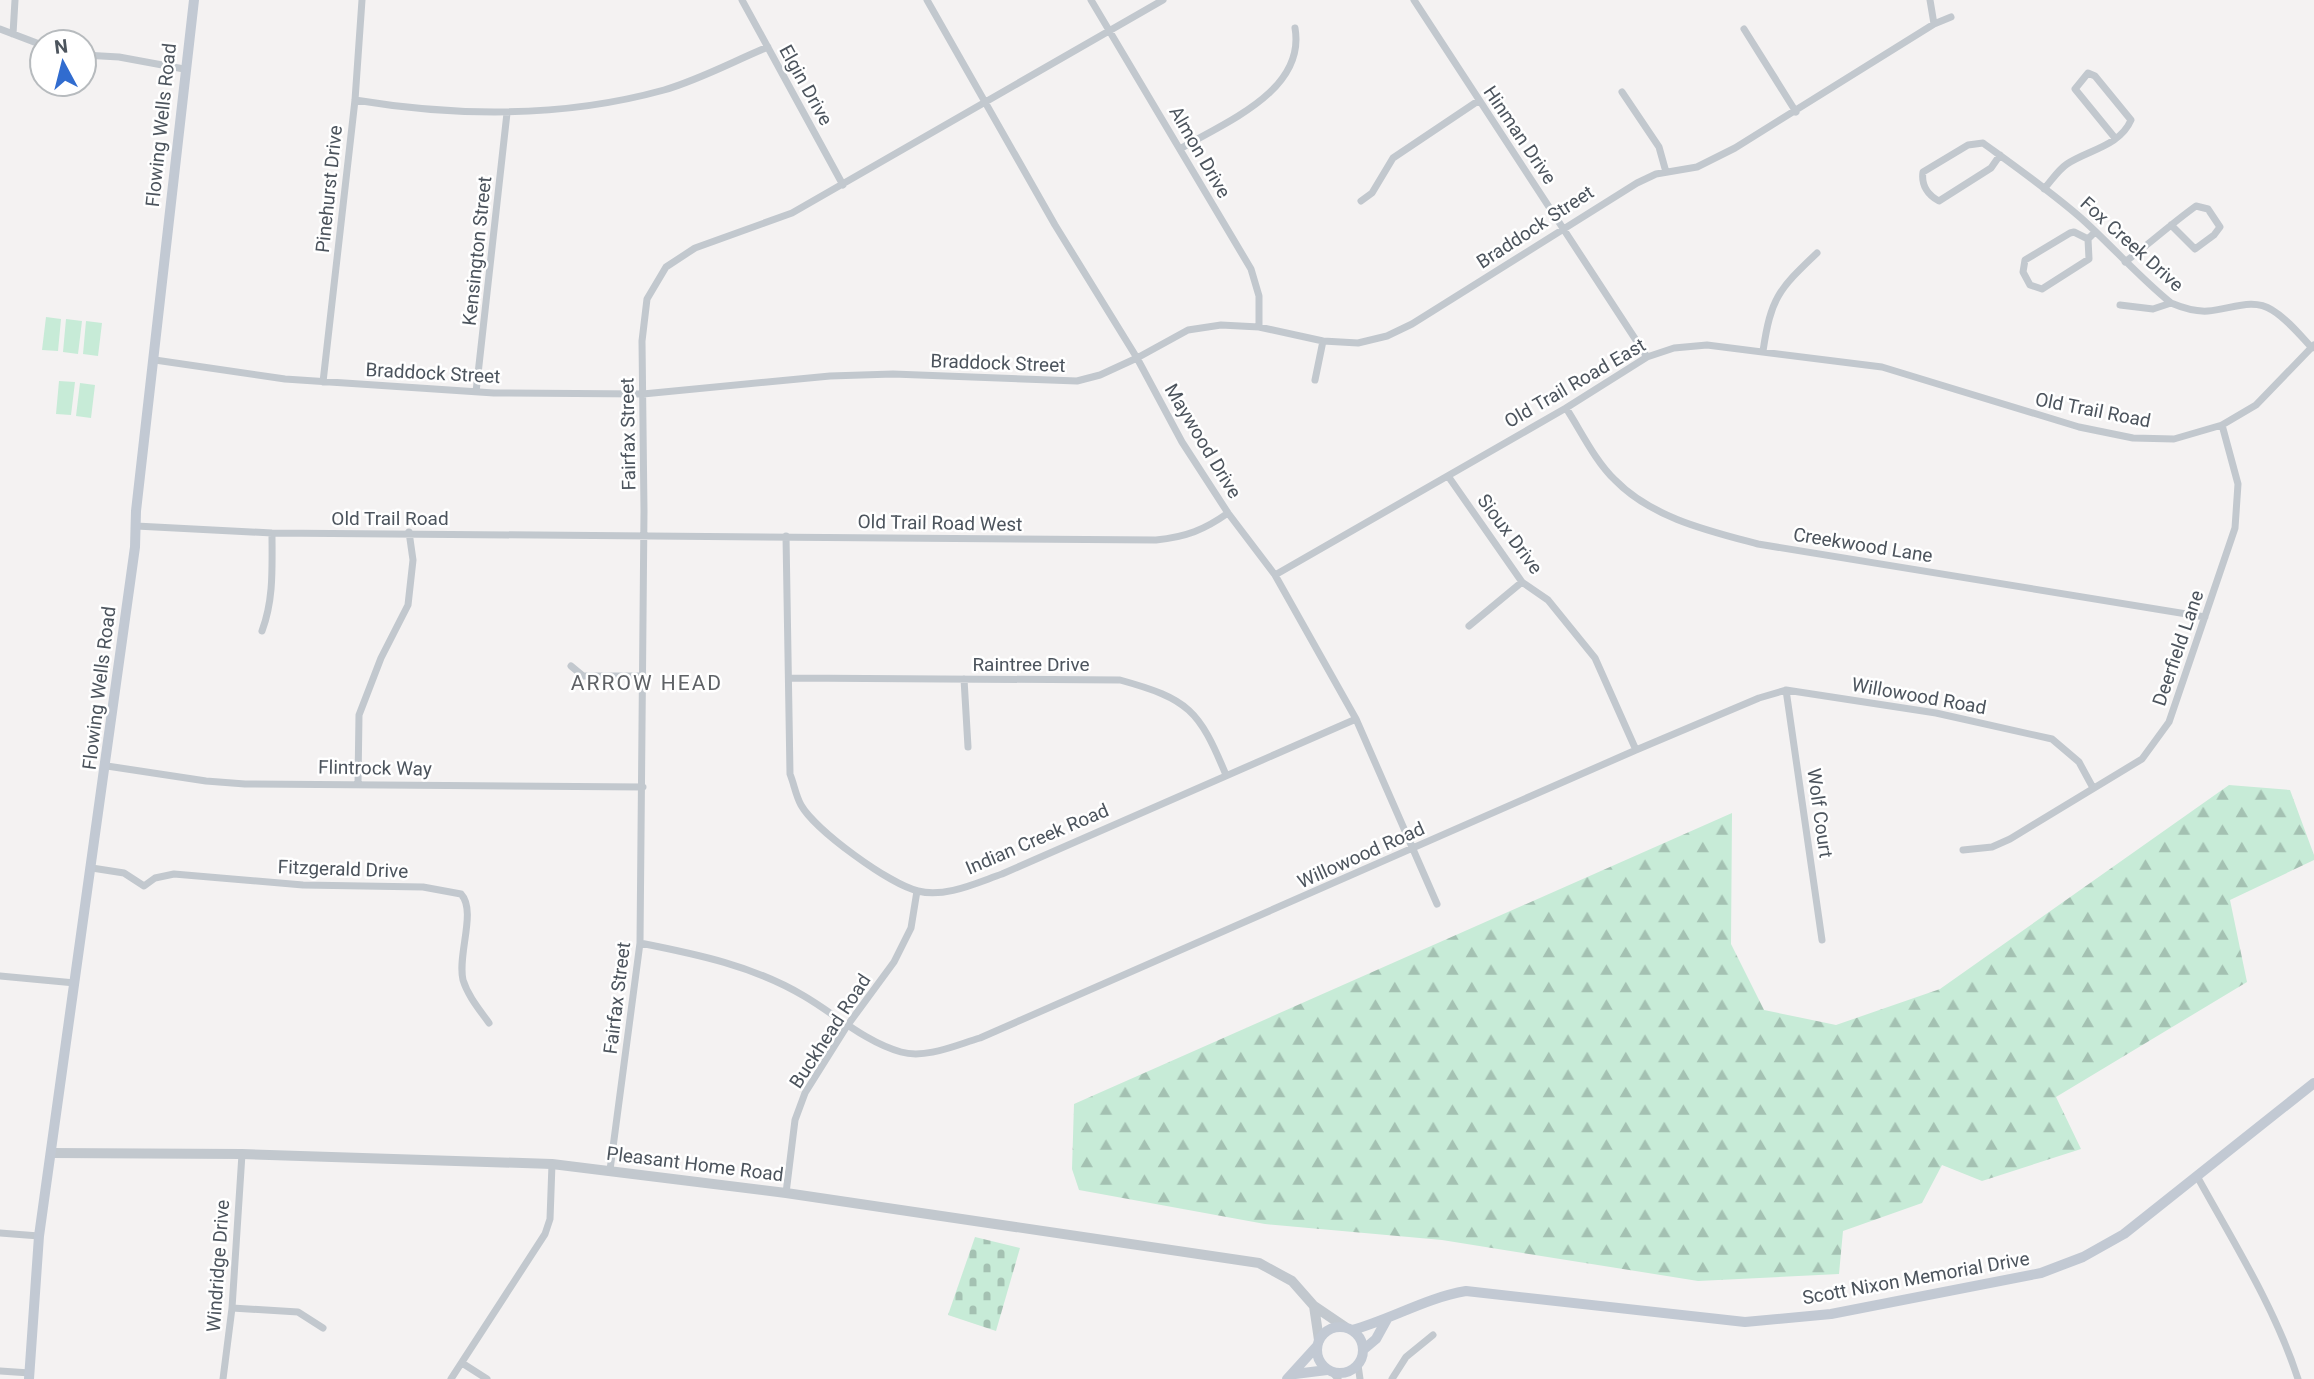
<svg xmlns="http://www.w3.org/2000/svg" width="2314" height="1379" viewBox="0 0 2314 1379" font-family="Roboto,sans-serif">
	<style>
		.forest { fill: url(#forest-firs) }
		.cemetery { fill: url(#cemetery-stones) }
		.park { fill: #c7ebd7 }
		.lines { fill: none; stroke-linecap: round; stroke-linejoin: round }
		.minor { stroke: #c2c8ce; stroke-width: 7 }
		.tertiary { stroke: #c2c8ce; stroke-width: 10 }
		.secondary { stroke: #c2c9d3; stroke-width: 10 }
		.labels { text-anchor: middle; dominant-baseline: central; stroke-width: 5; stroke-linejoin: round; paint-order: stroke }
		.street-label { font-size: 19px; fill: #4c545d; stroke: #fff }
		.neighbourhood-label { font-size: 21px; letter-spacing: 2px; fill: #5f6266; stroke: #fff }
	</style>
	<defs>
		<pattern id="forest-firs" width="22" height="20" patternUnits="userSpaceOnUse" patternTransform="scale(1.75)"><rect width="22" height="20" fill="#c7ebd7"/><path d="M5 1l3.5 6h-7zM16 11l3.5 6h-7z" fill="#a4c1b2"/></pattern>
		<pattern id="cemetery-stones" width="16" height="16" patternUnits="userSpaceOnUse" patternTransform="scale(1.75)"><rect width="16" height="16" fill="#c7ebd7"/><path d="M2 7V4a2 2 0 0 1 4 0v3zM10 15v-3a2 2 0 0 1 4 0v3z" fill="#a4c1b2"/></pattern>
	</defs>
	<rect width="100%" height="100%" fill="#f4f2f2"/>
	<path class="forest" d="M2229 785 2290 790 2314 855V860L2230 900 2247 982 2056 1097 2081 1149 1982 1181 1942 1165 1922 1203 1843 1231 1839 1274 1698 1281 1442 1240 1265 1224 1079 1190 1072 1169 1074 1104 1732 813 1731 944 1764 1010 1836 1025 1940 989Z"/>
	<path class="cemetery" d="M975 1237 1020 1248 996 1331 948 1315Z"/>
	<path class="park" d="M46 317 61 319 58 351 42 350Z
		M66 319 82 321 78 354 63 352Z
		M86 321 102 323 98 356 83 354Z
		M59 381 75 382 71 415 56 414Z
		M80 383 95 385 91 418 76 416Z"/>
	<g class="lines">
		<path class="minor" d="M742 0 843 185
			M927 0 1055 225 1137 358 1182 442 1228 513 1275 575 1356 719 1437 904
			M1091 0 1251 269 1259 296V327
			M1414 0 1647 357
			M1930 0 1934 24
			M0 29 42 45
			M1744 29 1796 112
			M13 34 15 0
			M84 55 119 57 184 69
			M1622 92 1659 147 1666 172
			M355 100C458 117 563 118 664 90 699 80 734 61 768 47
			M1180 149C1225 122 1306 91 1295 28
			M2000 155 1991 168 1939 201C1928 195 1921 185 1923 172L1968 145 1983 143C2016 167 2050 191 2081 218 2112 246 2139 277 2171 303 2183 308 2195 312 2208 311 2229 310 2252 297 2272 310 2287 319 2300 335 2312 348
			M2044 189C2052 180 2058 170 2067 164 2088 150 2120 146 2131 120L2095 76 2088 73 2075 89 2115 138
			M1361 201 1372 193 1393 158 1478 101
			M2088 239 2074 232 2070 233 2025 260 2023 272 2030 285 2042 289 2089 259 2088 239 2095 232
			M2125 262C2149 244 2171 224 2196 206L2208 209 2220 227 2214 235 2195 249 2171 225
			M2120 305 2153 309 2171 303
			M1763 351C1771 298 1778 290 1817 253
			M155 360 285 379 494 393 643 394 830 376 893 374 1077 381 1100 375 1137 358 1188 330 1221 325 1259 327 1323 341 1358 343 1387 336 1412 324 1637 183 1656 174 1697 167 1735 148 1934 24 1951 17
			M1315 380 1323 341
			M323 382 355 100 362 0
			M476 392 507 113
			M1566 408C1581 431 1595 461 1615 480 1652 518 1709 531 1758 544L2205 617
			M1448 476 1522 582 1548 600 1595 658 1636 750
			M136 526 272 533 1156 540C1186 537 1204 530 1228 513
			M786 536 790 774C794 784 796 796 801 805 815 830 889 884 918 891 945 898 976 883 1002 874L1356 719
			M1275 575 1566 408 1647 357 1674 348 1707 345 1882 367 2079 427 2133 438 2174 439 2222 425 2256 405 2314 345
			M1469 626 1522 582
			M262 631C274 599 272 567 272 533
			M571 666 583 676H643
			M790 678 1120 680C1189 699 1199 710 1226 775
			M964 679 968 747
			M1786 690 1822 940
			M107 766 206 781 245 784 643 787
			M358 783 359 715 381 658 408 605 413 560 409 532
			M1963 850 1992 847 2010 839 2142 759 2169 722 2235 528 2238 484 2222 425
			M92 868 124 873 144 886 155 878 174 874 303 885 423 887 461 894C477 911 457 955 463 980 468 996 479 1009 489 1023
			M640 943C696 954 754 966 804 996 835 1014 865 1042 901 1052 926 1059 956 1045 980 1038L1636 750 1759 698 1786 690 1936 713 2052 739 2079 762 2092 786
			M0 976 75 983
			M610 1170 640 943 644 511 642 341 647 299 666 267 695 248 792 213 1163 0
			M2198 1178C2234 1243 2275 1308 2298 1379
			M786 1193 795 1120 805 1093 847 1026 894 962 911 928 917 891
			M0 1233 39 1236
			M232 1308 298 1312 323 1328
			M462 1363 487 1379
			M1358 1365 1360 1379
			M0 1371 30 1373
			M1333 1373 1338 1379
			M223 1379 232 1308 242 1154
			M451 1379 545 1234 550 1219 552 1164
			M1392 1379 1406 1357 1433 1335"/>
		<path class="tertiary" d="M51 1153 242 1154 552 1164 786 1193 1259 1263 1292 1281 1314 1306 1345 1327
			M1314 1306 1319 1340"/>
		<path class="secondary" d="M1317 1350a23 23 0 1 1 46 0a23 23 0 1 1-46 0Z
			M1352 1330C1392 1319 1425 1298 1466 1291L1745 1322 1831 1314 2041 1273 2083 1257 2124 1234 2314 1083
			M1363 1350 1376 1339 1387 1319
			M1295 1374 1327 1370
			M29 1379 39 1236 135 547 136 511 194 0
			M1287 1379 1317 1346"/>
	</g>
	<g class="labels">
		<g class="street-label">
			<text transform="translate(806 85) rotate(61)">Elgin Drive</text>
			<text transform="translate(161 125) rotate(-84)">Flowing Wells Road</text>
			<text transform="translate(1520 135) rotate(56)">Hinman Drive</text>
			<text transform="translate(1200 152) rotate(60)">Almon Drive</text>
			<text transform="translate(329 189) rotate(-84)">Pinehurst Drive</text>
			<text transform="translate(1535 227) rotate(-33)">Braddock Street</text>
			<text transform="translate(2132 244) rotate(42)">Fox Creek Drive</text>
			<text transform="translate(477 251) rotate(-84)">Kensington Street</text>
			<text transform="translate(998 363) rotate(2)">Braddock Street</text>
			<text transform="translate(433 373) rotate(3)">Braddock Street</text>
			<text transform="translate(1575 383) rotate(-30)">Old Trail Road East</text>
			<text transform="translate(2093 410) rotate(11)">Old Trail Road</text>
			<text transform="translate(628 434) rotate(-91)">Fairfax Street</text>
			<text transform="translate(1203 441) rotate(59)">Maywood Drive</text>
			<text x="390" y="518">Old Trail Road</text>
			<text transform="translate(940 523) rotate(1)">Old Trail Road West</text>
			<text transform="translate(1510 534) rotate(53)">Sioux Drive</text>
			<text transform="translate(1863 545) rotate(9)">Creekwood Lane</text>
			<text transform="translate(2178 648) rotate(-71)">Deerfield Lane</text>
			<text x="1031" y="664">Raintree Drive</text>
			<text transform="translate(99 688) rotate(-83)">Flowing Wells Road</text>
			<text transform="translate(1919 696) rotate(10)">Willowood Road</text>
			<text transform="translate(375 768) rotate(1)">Flintrock Way</text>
			<text transform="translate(1820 813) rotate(82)">Wolf Court</text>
			<text transform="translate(1037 839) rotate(-23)">Indian Creek Road</text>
			<text transform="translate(1361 855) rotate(-24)">Willowood Road</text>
			<text transform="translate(343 869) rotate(2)">Fitzgerald Drive</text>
			<text transform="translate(617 998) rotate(-83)">Fairfax Street</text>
			<text transform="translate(830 1031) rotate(-57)">Buckhead Road</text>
			<text transform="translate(695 1164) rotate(7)">Pleasant Home Road</text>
			<text transform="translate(218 1266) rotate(-86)">Windridge Drive</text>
			<text transform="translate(1916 1278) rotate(-10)">Scott Nixon Memorial Drive</text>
		</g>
		<g class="neighbourhood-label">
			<text x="647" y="683">ARROW HEAD</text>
		</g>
	</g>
	<g transform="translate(63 63) rotate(353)"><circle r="33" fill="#ffffff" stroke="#b7bbbe" stroke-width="2"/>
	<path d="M0-5L12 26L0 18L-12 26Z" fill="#316ccf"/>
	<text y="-10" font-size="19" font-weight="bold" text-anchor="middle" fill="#4c545d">N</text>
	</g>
</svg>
